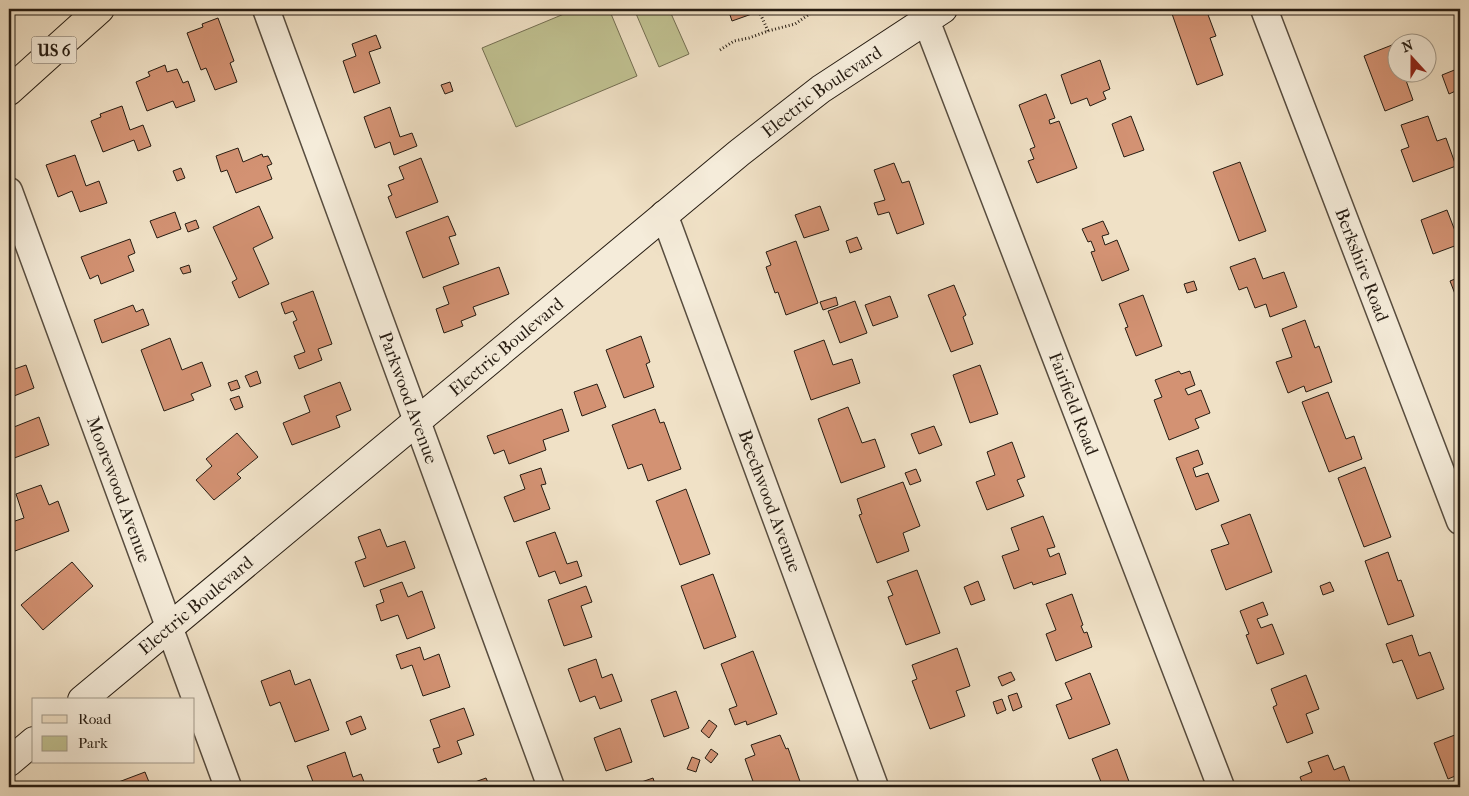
<svg xmlns="http://www.w3.org/2000/svg" width="1469" height="796" viewBox="0 0 1469 796" font-family="'IM FELL French Canon',serif">
	<style>
		.green { fill: #c0c191; stroke: #736e52 }
		.building { fill: #d39273; stroke: #261c12 }
		.lines { fill: none; stroke-linecap: round; stroke-linejoin: round }
		.street-casing { stroke: #584d3f; stroke-width: 29 }
		.secondary-casing { stroke: #261c12; stroke-width: 30 }
		.primary-casing { stroke: #261c12; stroke-width: 30 }
		.path { stroke: #261c12; stroke-width: 3; stroke-dasharray: 1 2.5; stroke-linecap: butt }
		.street { stroke: #f5ecda; stroke-width: 26 }
		.secondary { stroke: #f5ecda; stroke-width: 28 }
		.primary { stroke: #f0e1c6; stroke-width: 28 }
		.labels { text-anchor: middle; dominant-baseline: central; stroke-width: 5; stroke-linejoin: round; paint-order: stroke }
		.shield { fill: #f5ecda; stroke: #645a4e; stroke-width: 1 }
		.shield-label { font-size: 16px; font-weight: bold; fill: #261c12 }
		.street-label { font-size: 18px; fill: #261c12; stroke: #f5ecda }
	</style>
	<rect width="100%" height="100%" fill="#f0e1c6"/>
	<filter id="stains"><feTurbulence type="fractalNoise" baseFrequency=".004" numOctaves="4"/><feColorMatrix values="0 0 0 0 .2 0 0 0 0 .09 0 0 0 0 .02 0 0 0 .5 -.17"/></filter>
	<radialGradient id="worn" r=".72"><stop offset=".6" stop-color="#630" stop-opacity="0"/><stop offset="1" stop-color="#630" stop-opacity=".3"/></radialGradient>
	<path class="green" d="M576 9H609L637 76 516 127 482 48Z
		M634 9H669L689 54 659 67Z"/>
	<path class="building" d="M728 9H766L732 21Z
		M1178 9H1199L1201 14 1207 12 1216 36 1210 38 1223 75 1197 85 1171 11Z
		M218 18 234 61 230 63 237 82 215 90 206 68 201 70 187 33 203 27 202 24Z
		M376 35 381 48 369 52 380 83 354 93 343 61 356 56 352 44Z
		M1392 45 1396 56V72H1403L1413 100 1385 111 1364 56Z
		M1100 60 1110 89 1103 92 1106 99 1090 106 1087 98 1071 104 1061 75Z
		M165 65 167 72 177 69 183 83 188 81 195 101 176 108 173 101 147 111 136 82 150 76 148 72Z
		M1457 69 1460 78V89L1449 94 1442 75Z
		M450 82 453 91 445 94 441 85Z
		M1046 94 1055 118 1049 120 1050 124 1059 121 1077 168 1037 183 1028 161 1034 159 1030 149 1035 147 1019 105Z
		M122 106 130 130 143 125 151 146 138 151 134 140 103 152 91 121 101 117 100 114Z
		M390 107 400 137 412 133 417 146 394 155 390 142 375 148 364 117Z
		M1131 116 1144 150 1124 157 1112 124Z
		M1428 116 1437 141 1446 138 1456 166 1413 182 1401 150 1409 147 1401 125Z
		M238 148 243 162 262 154 263 157 268 156 272 164 267 166 272 179 236 193 227 170 221 172 216 156Z
		M75 155 86 186 99 181 107 203 80 212 72 191 58 197 46 165Z
		M421 158 438 202 396 218 388 197 392 195 388 185 404 179 399 167Z
		M1240 162 1266 231 1239 241 1213 172Z
		M894 163 902 183 909 181 924 224 897 234 889 212 878 215 874 203 885 200 874 170Z
		M181 168 185 178 177 181 173 171Z
		M259 206 273 238 253 248 269 284 239 298 232 282 237 279 213 227Z
		M820 206 829 230 804 238 795 215Z
		M1447 210 1460 244 1433 254 1421 220Z
		M175 212 181 229 157 238 150 221Z
		M448 216 456 235 449 237 459 264 423 278 406 232Z
		M196 220 199 228 188 232 185 224Z
		M1103 221 1109 234 1102 236 1105 245 1117 240 1129 270 1102 281 1091 252 1095 251 1091 241 1088 242 1082 229Z
		M857 237 862 249 850 253 846 241Z
		M130 239 135 253 128 256 134 271 101 284 98 275 90 279 81 257Z
		M796 241 818 303 786 315 778 292 775 293 766 267 771 265 766 252Z
		M1255 258 1263 279 1284 272 1297 307 1270 317 1266 304 1255 308 1247 287 1239 290 1230 267Z
		M189 265 191 272 183 274 180 268Z
		M499 267 509 294 473 307 476 315 461 321 463 326 444 333 436 309 449 304 443 287Z
		M1460 277V307L1450 281Z
		M1194 281 1197 290 1187 293 1184 284Z
		M954 285 966 315 963 317 973 344 951 352 928 295Z
		M313 291 332 344 318 349 322 360 299 369 294 356 305 352 293 322 297 320 293 311 285 314 281 303Z
		M1143 295 1162 346 1136 356 1125 328 1128 327 1119 304Z
		M890 296 898 317 873 326 865 305Z
		M836 297 838 305 823 310 820 302Z
		M855 301 867 333 840 343 828 311Z
		M133 305 136 312 143 309 149 325 102 343 94 320Z
		M1305 320 1315 348 1319 346 1332 382 1306 392 1304 386 1288 393 1276 362 1292 357 1282 329Z
		M641 336 650 362 646 364 654 387 624 398 606 350Z
		M170 338 182 370 202 362 211 386 191 394 194 400 164 411 141 350Z
		M824 340 833 365 852 359 860 383 811 400 794 351Z
		M26 365 34 388 9 398V371Z
		M980 365 998 414 970 423 953 375Z
		M257 371 261 383 250 387 245 376Z
		M1179 371 1181 374 1190 371 1195 385 1185 389 1188 395 1201 390 1210 413 1195 419 1199 428 1169 440 1154 400 1162 397 1155 380Z
		M237 380 240 388 231 391 228 383Z
		M340 382 351 410 336 416 340 427 292 445 283 423 310 412 304 396Z
		M597 384 606 407 582 416 574 392Z
		M1328 392 1346 439 1354 436 1362 459 1329 472 1302 402Z
		M239 396 243 407 235 410 230 399Z
		M848 407 862 443 875 439 885 467 841 483 818 419Z
		M562 409 569 431 543 440 546 450 509 464 504 450 494 454 487 436Z
		M655 409 660 423 664 422 681 469 648 481 642 464 628 469 612 425Z
		M39 417 49 445 9 460V429Z
		M934 426 942 445 919 454 911 434Z
		M237 433 258 457 237 474 241 478 214 500 196 480 212 466 206 459Z
		M1012 442 1025 477 1017 480 1024 496 987 510 976 482 995 475 987 452Z
		M1198 450 1203 464 1193 468 1196 477 1208 473 1219 501 1196 510 1176 458Z
		M1365 467 1391 537 1364 547 1338 478Z
		M541 468 546 484 541 485 550 509 514 522 504 497 525 489 520 475Z
		M916 469 921 481 910 485 905 473Z
		M903 482 920 526 903 533 909 551 877 563 859 515 862 514 857 499Z
		M41 485 49 505 58 501 69 531 15 551 9 534V523L24 518 16 494Z
		M686 489 710 554 680 565 656 501Z
		M1250 514 1272 572 1226 590 1211 550 1229 544 1221 525Z
		M1043 516 1055 547 1047 549 1050 557 1059 553 1066 574 1033 585 1032 582 1014 589 1002 556 1019 550 1011 528Z
		M380 529 387 547 405 541 415 568 364 587 355 562 366 558 358 537Z
		M555 532 567 564 577 561 582 576 560 584 555 571 539 577 526 542Z
		M1388 552 1398 581 1401 580 1414 616 1388 625 1365 561Z
		M72 562 93 586 43 630 21 605Z
		M917 570 940 633 906 645 888 597 893 595 887 581Z
		M713 574 736 637 704 649 681 586Z
		M978 581 985 600 971 605 964 587Z
		M402 582 408 597 422 591 435 628 407 639 398 615 381 621 376 605 384 602 380 590Z
		M1330 582 1334 591 1323 595 1320 586Z
		M586 586 592 602 581 606 592 637 564 646 548 600Z
		M1072 594 1083 625 1081 626 1084 633 1087 632 1092 647 1056 661 1046 634 1056 630 1046 604Z
		M1263 602 1268 615 1257 619 1261 628 1272 624 1284 654 1257 664 1246 635 1249 634 1240 611Z
		M1412 635 1419 656 1430 652 1444 689 1417 699 1402 660 1393 663 1386 644Z
		M420 647 424 660 439 654 450 687 423 696 412 665 401 669 396 655Z
		M957 648 970 686 956 691 965 716 930 729 912 681 917 679 912 665Z
		M753 651 777 714 747 725 746 721 735 725 729 709 737 706 721 664Z
		M596 659 602 678 612 674 622 701 600 709 595 696 580 702 568 669Z
		M290 670 295 685 310 679 329 730 295 742 280 702 270 706 261 681Z
		M1011 672 1015 680 1002 686 998 677Z
		M1090 673 1110 724 1069 739 1056 705 1072 699 1065 683Z
		M1306 675 1319 709 1306 714 1313 733 1287 743 1273 707 1277 705 1271 689Z
		M676 691 689 728 664 737 651 700Z
		M1017 693 1022 707 1013 711 1008 696Z
		M1002 699 1006 710 997 714 993 702Z
		M464 708 474 735 457 741 462 754 438 763 433 749 440 747 430 720Z
		M361 716 366 729 351 735 346 722Z
		M709 720 717 726 709 738 701 731Z
		M620 728 632 762 606 771 594 738Z
		M1460 733V774L1448 779 1434 743Z
		M780 735 786 749 788 748 802 787H755L745 759 755 755 751 745Z
		M711 749 718 754 711 763 705 758Z
		M1117 749 1131 787H1103L1092 759Z
		M345 752 353 777 361 774 366 787H315L307 766Z
		M1328 755 1334 770 1344 766 1350 782 1341 786 1342 787H1304L1300 777 1312 772 1308 762Z
		M692 757 700 760 696 772 687 769Z
		M145 772 151 787H108V786Z
		M486 778 490 787H461Z
		M653 778 656 787H627Z"/>
	<g class="lines">
		<g class="street-casing">
			<g id="street">
				<path id="s1" d="M266 9 551 787"/>
				<path id="s2" d="M1264 9 1460 521"/>
				<path id="s3" d="M926 20 1221 787"/>
				<path id="s4" d="M9 191 228 787"/>
				<path id="s5" d="M664 214 875 787"/>
			</g>
		</g>
		<g class="secondary-casing">
			<g id="secondary">
				<path id="s6" d="M82 700 739 153 821 89 943 9"/>
				<path d="M9 762 34 741"/>
			</g>
		</g>
		<g class="primary-casing">
			<path id="primary" d="M9 91 100 9"/>
		</g>
		<path class="path" d="M759 11 768 31
			M720 50 734 41 749 38 768 31 795 24 817 9"/>
		<use href="#street" class="street"/>
		<use href="#secondary" class="secondary"/>
		<use href="#primary" class="primary"/>
	</g>
	<g class="labels">
		<rect class="shield" x="31.5" y="36.5" width="45" height="27" rx="4"/>
		<g class="shield-label">
			<text x="54" y="50">US 6</text>
		</g>
		<g class="street-label">
			<text stroke="none"><textPath href="#s6" startOffset="958">Electric Boulevard</textPath></text>
			<text stroke="none"><textPath href="#s2" startOffset="274">Berkshire Road</textPath></text>
			<text stroke="none"><textPath href="#s6" startOffset="552">Electric Boulevard</textPath></text>
			<text stroke="none"><textPath href="#s1" startOffset="414">Parkwood Avenue</textPath></text>
			<text stroke="none"><textPath href="#s3" startOffset="411">Fairfield Road</textPath></text>
			<text stroke="none"><textPath href="#s4" startOffset="318">Moorewood Avenue</textPath></text>
			<text stroke="none"><textPath href="#s5" startOffset="306">Beechwood Avenue</textPath></text>
			<text stroke="none"><textPath href="#s6" startOffset="148">Electric Boulevard</textPath></text>
		</g>
	</g>
	<rect width="1469" height="796" fill="none" stroke="#f0e1c6" stroke-width="30"/>
	<rect x="10" y="10" width="1449" height="776" fill="none" stroke="#261c12" stroke-width="2.5"/>
	<rect x="15" y="15" width="1439" height="766" fill="none" stroke="#261c12"/>
	<rect x="32" y="698" width="162" height="65" fill="#f5ecda" stroke="#a2998a"/>
	<rect x="42" y="715" width="25" height="8" fill="#f0e1c6" stroke="#a2998a"/>
	<text x="78" y="724" font-size="15" fill="#261c12">Road</text>
	<rect x="42" y="736" width="25" height="15" fill="#c0c191" stroke="#a2998a"/>
	<text x="78" y="748" font-size="15" fill="#261c12">Park</text>
	<g transform="translate(1412 58) rotate(339)"><circle r="24" fill="#f5ecda" stroke="#a2998a"/>
	<path d="M0-4L9 19L0 12L-9 19Z" fill="#8f2418"/>
	<text y="-8" font-size="14" font-weight="bold" text-anchor="middle" fill="#261c12">N</text>
	</g>
	<rect width="100%" height="100%" filter="url(#stains)"/>
	<rect width="100%" height="100%" fill="url(#worn)"/>
</svg>
